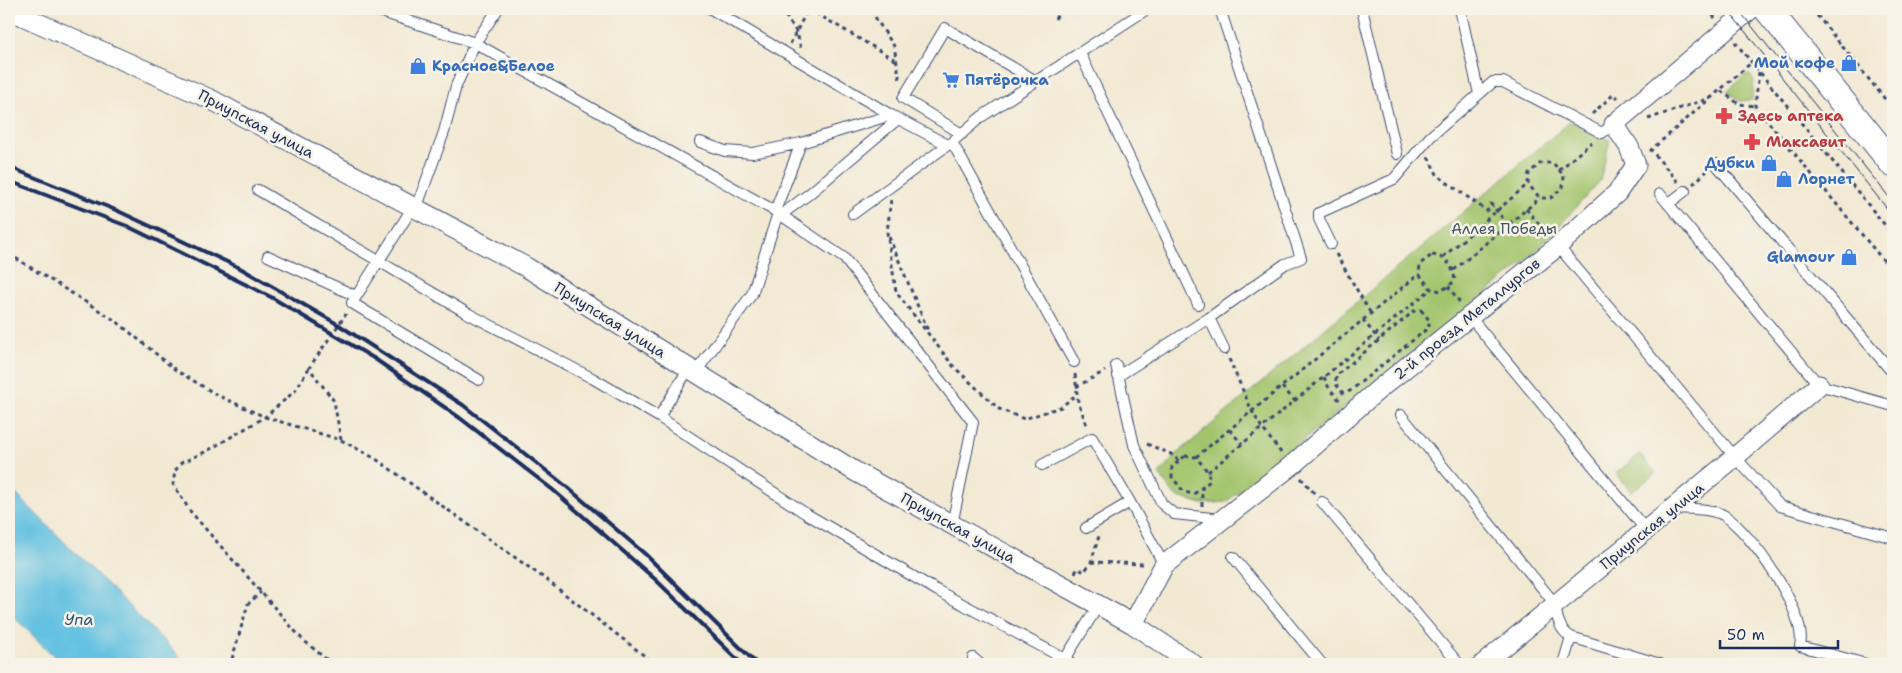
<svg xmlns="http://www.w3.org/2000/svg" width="1902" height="673" viewBox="0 0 1902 673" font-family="'Shantell Sans',sans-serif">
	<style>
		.green { fill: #a3c46c; stroke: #5f7a65 }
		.water { fill: #63c1e1; stroke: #3f78a0 }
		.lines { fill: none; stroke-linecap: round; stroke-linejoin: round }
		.lane-casing { stroke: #3b4b70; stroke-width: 12 }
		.street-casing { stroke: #3b4b70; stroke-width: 21 }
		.secondary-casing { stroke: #3b4b70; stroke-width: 28 }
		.path { stroke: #3b4b70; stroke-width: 3; stroke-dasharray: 4 4; stroke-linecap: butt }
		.lane { stroke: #fff; stroke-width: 10 }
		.street { stroke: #fff; stroke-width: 19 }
		.secondary { stroke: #fff; stroke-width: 26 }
		.tram { stroke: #1b2f5e; stroke-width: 1 }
		.rail { stroke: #1b2f5e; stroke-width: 4 }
		.labels { text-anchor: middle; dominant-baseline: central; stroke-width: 5; stroke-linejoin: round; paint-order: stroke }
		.shop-label { font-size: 15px; font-weight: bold; fill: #366cbe; stroke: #f7f3e8; text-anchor: end }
		.health-label { font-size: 15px; font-weight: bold; fill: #be3a42; stroke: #f7f3e8; text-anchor: start }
		.street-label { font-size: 15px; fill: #1b2f5e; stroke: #f7f3e8 }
		.park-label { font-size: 15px; fill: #3d5462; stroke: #f7f3e8 }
		.water-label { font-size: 16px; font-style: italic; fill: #2d547f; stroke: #f7f3e8 }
	</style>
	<rect width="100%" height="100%" fill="#f7f3e8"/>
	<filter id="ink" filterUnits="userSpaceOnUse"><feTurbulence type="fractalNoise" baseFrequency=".02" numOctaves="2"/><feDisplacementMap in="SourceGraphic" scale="10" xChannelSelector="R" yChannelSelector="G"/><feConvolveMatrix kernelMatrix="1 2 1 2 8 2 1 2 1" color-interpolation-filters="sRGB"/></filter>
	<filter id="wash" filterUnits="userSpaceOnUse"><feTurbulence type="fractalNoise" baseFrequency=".0096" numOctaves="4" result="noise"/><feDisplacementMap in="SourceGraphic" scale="20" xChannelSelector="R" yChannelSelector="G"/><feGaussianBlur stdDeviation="1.12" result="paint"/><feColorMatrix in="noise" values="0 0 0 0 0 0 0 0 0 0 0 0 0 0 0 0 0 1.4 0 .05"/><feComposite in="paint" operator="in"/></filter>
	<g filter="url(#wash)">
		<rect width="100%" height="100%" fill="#f2e9d3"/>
		<path class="green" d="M1744 75H1750L1754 81 1752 100 1739 101 1727 91Z
			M1571 121 1598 136 1610 140 1600 181 1531 257 1226 502 1202 504 1175 496 1159 474 1178 453Z
			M1640 454 1656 473 1631 492 1616 473Z"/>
		<path class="water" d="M9 487 187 664H62L9 612Z"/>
	</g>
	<g filter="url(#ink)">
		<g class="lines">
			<g class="lane-casing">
				<path id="lane" d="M373 9 475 43 775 211 844 258 973 422 952 525
					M711 9 891 115 948 145
					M1362 9 1397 154
					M1460 9 1479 94
					M1080 53 1198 304
					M962 134 903 98 945 28 1036 81
					M700 142 725 151 753 153 801 143 891 115
					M952 142 1074 362
					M1716 164 1893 373
					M258 190 467 313 592 378 659 417 805 513 938 591 1065 659 1071 664
					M1660 194 1819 385 1893 406
					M1668 204 1685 191
					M413 207 352 303 479 380
					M416 209 444 132 456 86 475 43 498 9
					M775 211 801 143
					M853 214 952 142 981 117 1147 9
					M781 215 809 194 898 119
					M1331 244 1319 219V213L1394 179 1430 137 1493 82H1503L1602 133 1614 124
					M1558 246 1735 457 1780 506 1893 538
					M268 256 356 296
					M1470 317 1646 530
					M1209 318 1224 349
					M1116 365 1134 445 1162 504 1174 514 1221 519
					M696 372 752 294 778 213
					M1118 376 1209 318 1285 264 1301 258 1220 9
					M1401 415 1556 605C1556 617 1560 631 1571 637L1563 664
					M659 417 689 368
					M1042 465 1092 438 1130 502 1164 565
					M1322 502 1459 664
					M1676 508C1690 509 1712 508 1725 516 1751 533 1808 613 1800 646L1866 664
					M1086 528 1130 502
					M1233 557 1322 664
					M1571 637 1660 664
					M973 658 980 664
					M1056 664 1065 659 1098 606"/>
			</g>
			<g class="street-casing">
				<path id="street" d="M9 10 210 99 526 267 856 472 1133 624 1193 664
					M1133 624 1164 565 1291 466 1379 389 1558 246 1617 193 1636 165 1629 147 1614 124 1751 9
					M1483 664 1735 457 1819 385"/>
			</g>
			<g class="secondary-casing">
				<path id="secondary" d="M1767 9 1893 164"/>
			</g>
			<path class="path" d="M781 9 797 33 801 49
				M809 9 897 61
				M874 9 876 19 894 46 900 81
				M1708 9 1715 18
				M1812 9 1893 109
				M1055 19 1061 9
				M1735 42 1893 235
				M790 44 808 9
				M1759 72 1755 106 1893 272
				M1721 91 1739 104 1755 106
				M1592 114 1614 94 1618 98
				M1648 119 1713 97
				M1428 157 1438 176 1487 211 1493 206
				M1559 170 1592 142
				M1678 182 1651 150 1751 63
				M1693 184 1707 171
				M891 200 887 232 896 292 954 367 999 409 1024 419 1061 407 1077 394
				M1490 203 1512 229
				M1526 209 1547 233
				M889 237 929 333
				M9 254 116 321 177 371 219 396 265 417 341 440 376 459 544 578 655 664
				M1336 254 1371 314
				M1432 255C1447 257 1453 266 1455 281L1441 291 1431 289 1419 274 1420 264Z
				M1443 257 1528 184 1529 173 1541 163H1553L1564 176 1563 187 1551 198H1540L1528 184
				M1454 270 1540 198
				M1448 286 1461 304
				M1421 310 1430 321 1428 328 1350 391 1343 393 1335 383 1337 375 1414 311Z
				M1363 320 1379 340
				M1229 359 1252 411 1262 428 1282 454
				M309 368 295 391 265 417 207 451 181 463 175 471 173 484 190 511 302 639 332 664
				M1075 374 1078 402 1088 428
				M1324 377 1329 388 1340 401
				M1076 387 1105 371
				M1282 387 1295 401
				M1230 430 1242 444
				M341 440 334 401 309 368 346 314
				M1147 444 1171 454 1179 461
				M1185 456 1196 457 1208 472 1210 481 1194 494 1184 492 1172 477V467Z
				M1196 457 1419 274
				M1208 472 1431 289
				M1301 478 1315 494
				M1202 506V488
				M1091 562 1145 564
				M1075 573 1078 568 1084 572 1091 562 1099 536
				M226 664 232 659 248 604 261 592"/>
			<use href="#lane" class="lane"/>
			<use href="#street" class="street"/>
			<use href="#secondary" class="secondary"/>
			<path class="tram" d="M1727 9 1893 216
				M1738 9 1893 202"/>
			<path class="rail" d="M9 167 118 211 240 268 339 325 463 405 567 487 645 554 757 664
				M9 181 127 226 271 297 375 359 460 418 553 490 656 580 742 664"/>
		</g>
	</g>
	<defs>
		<g id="shop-bare" transform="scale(1.35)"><path d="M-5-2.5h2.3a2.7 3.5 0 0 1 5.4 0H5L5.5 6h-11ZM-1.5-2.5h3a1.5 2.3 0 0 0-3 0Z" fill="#3f7fe0" stroke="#f7f3e8" stroke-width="2.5" paint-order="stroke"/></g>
		<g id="supermarket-bare" transform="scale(1.35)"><path d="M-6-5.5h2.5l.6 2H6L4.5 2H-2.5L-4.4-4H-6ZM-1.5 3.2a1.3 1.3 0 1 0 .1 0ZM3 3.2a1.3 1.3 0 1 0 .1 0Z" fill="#3f7fe0" stroke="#f7f3e8" stroke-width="2.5" paint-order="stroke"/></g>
		<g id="pharmacy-bare" transform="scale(1.35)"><path d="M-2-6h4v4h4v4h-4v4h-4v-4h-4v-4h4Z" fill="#e0444e" stroke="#f7f3e8" stroke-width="2.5" paint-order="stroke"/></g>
	</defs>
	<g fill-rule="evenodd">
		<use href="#shop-bare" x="1849" y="63"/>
		<use href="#shop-bare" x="418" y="66"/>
		<use href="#supermarket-bare" x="951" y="80"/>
		<use href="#pharmacy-bare" x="1724" y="116"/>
		<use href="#pharmacy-bare" x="1752" y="142"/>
		<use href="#shop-bare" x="1769" y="163"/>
		<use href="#shop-bare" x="1784" y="179"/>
		<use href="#shop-bare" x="1849" y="257"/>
	</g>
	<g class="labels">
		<g class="shop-label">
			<text x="1835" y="63">Мой кофе</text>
			<text x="432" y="66" text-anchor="start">Красное&amp;Белое</text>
			<text x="965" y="80" text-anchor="start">Пятёрочка</text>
			<text x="1755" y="163">Дубки</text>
			<text x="1798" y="179" text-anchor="start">Лорнет</text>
			<text x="1835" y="257">Glamour</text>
		</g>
		<g class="health-label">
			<text x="1738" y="116">Здесь аптека</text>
			<text x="1766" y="142">Максавит</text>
		</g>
		<g class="street-label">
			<text transform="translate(256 124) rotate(28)">Приупская улица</text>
			<text transform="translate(1467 319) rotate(-39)">2-й проезд Металлургов</text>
			<text transform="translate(610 320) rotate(32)">Приупская улица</text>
			<text transform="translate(1652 526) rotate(-39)">Приупская улица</text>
			<text transform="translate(958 528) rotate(29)">Приупская улица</text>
		</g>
		<g class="park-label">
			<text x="1504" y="229">Аллея Победы</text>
		</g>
		<g class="water-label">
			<text x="79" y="619">Упа</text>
		</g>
	</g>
	<rect width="1902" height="673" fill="none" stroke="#f7f3e8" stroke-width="30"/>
	<path d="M1720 640v8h118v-8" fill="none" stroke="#1b2f5e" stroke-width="2.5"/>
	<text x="1727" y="640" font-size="15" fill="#1b2f5e" stroke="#f7f3e8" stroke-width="4" paint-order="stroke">50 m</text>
</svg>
